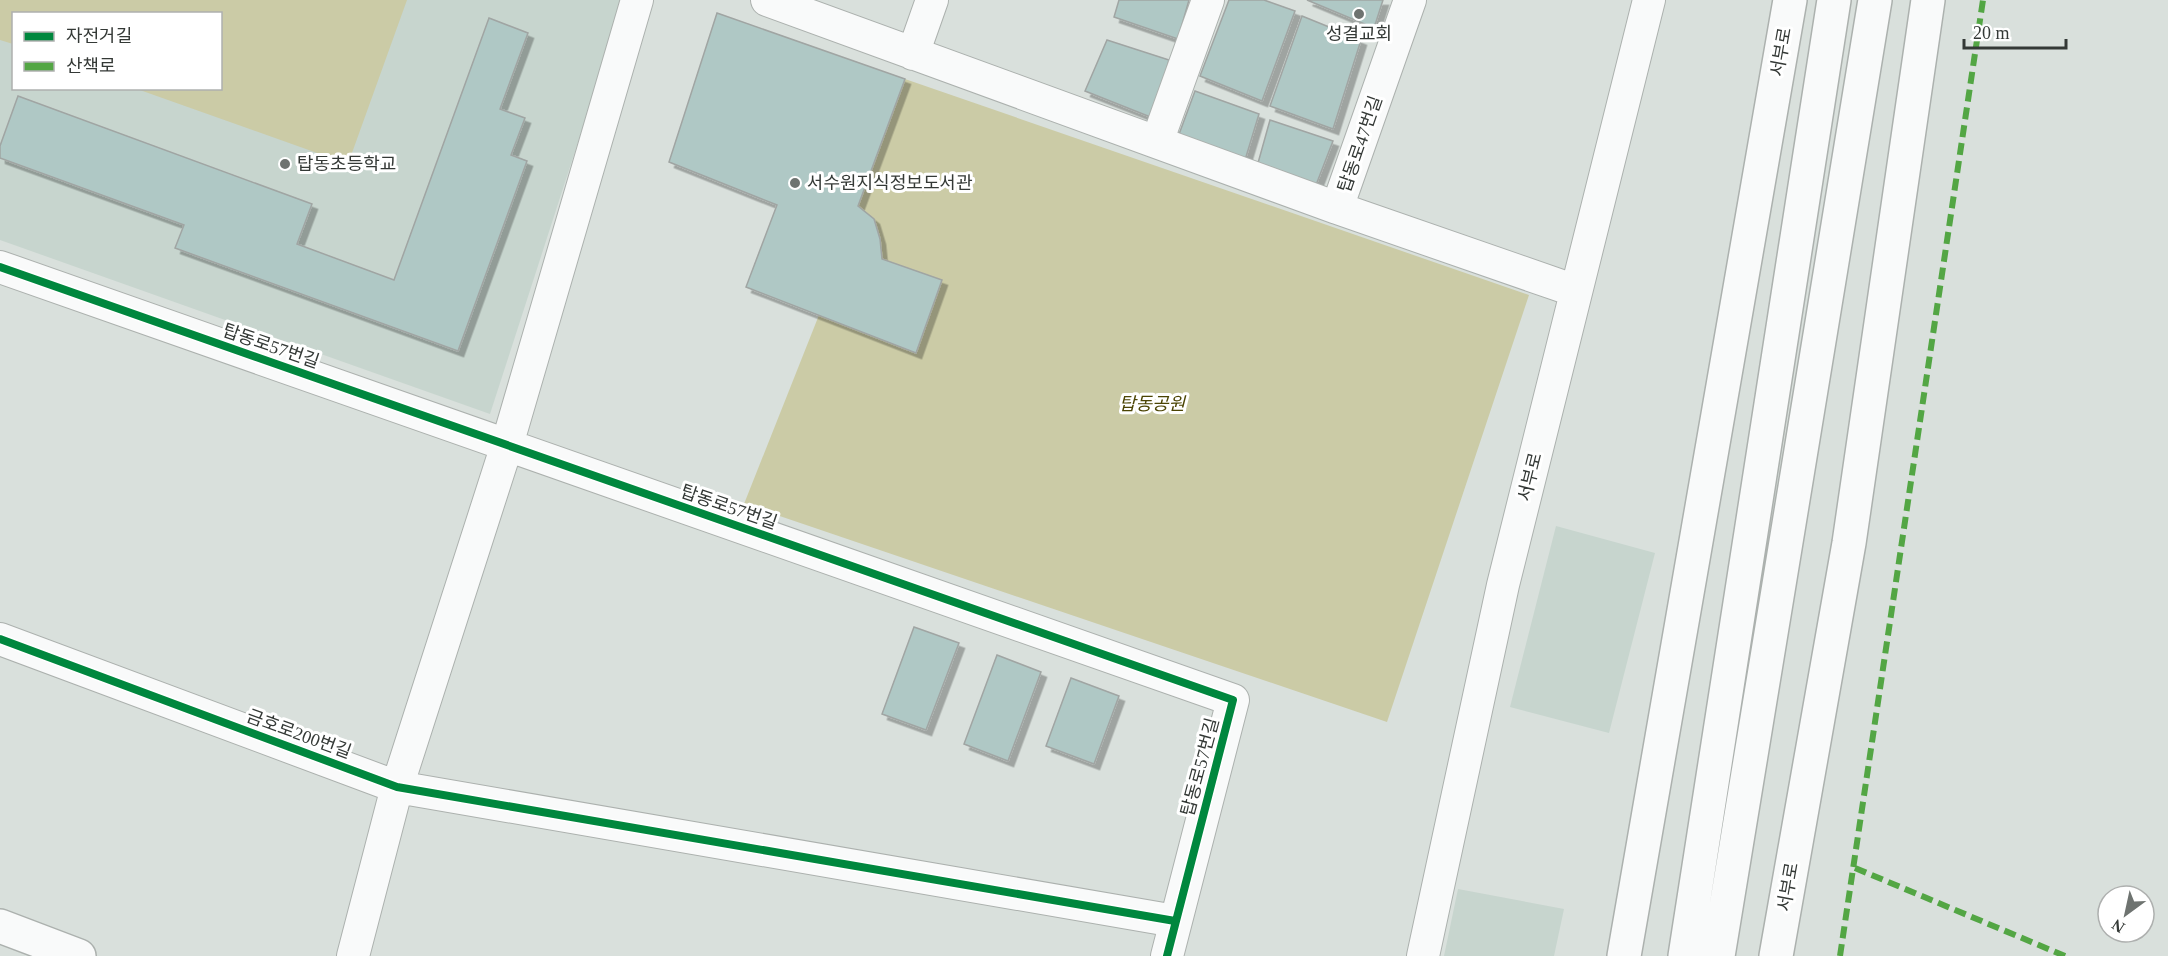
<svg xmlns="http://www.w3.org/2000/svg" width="2168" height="956" viewBox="0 0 2168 956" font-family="'Times New Roman','Noto Sans KR',serif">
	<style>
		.built { fill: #c7d5ce; fill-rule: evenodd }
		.green { fill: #cbcba6 }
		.building { fill: #afc8c5; stroke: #a0a5a3; stroke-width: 1.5; filter: url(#shadow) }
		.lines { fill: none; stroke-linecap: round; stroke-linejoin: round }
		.street-casing { stroke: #acb1ae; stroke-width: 34 }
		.secondary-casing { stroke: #acb1ae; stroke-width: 36 }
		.street { stroke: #f9fafa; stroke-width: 32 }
		.secondary { stroke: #f9fafa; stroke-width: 33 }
		.quiet { stroke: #53a644; stroke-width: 6; stroke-dasharray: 12 6; stroke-linecap: butt }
		.cycleway-casing { stroke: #fff; stroke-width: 11 }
		.cycleway { stroke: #00873e; stroke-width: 8 }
		.poi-dot { fill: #6e7370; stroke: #fff; stroke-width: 2 }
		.labels { text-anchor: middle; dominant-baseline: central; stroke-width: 6; stroke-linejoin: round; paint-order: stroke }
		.poi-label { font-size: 18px; fill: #343936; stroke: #fff; text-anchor: start }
		.street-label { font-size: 18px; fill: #343936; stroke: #fff }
		.park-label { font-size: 18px; font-style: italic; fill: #4b4403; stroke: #fff }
	</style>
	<defs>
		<filter id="shadow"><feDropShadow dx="5.5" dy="5.5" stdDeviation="0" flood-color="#0004"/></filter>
	</defs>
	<rect width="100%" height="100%" fill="#d9e0dc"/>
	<path class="built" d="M0 0H624L490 414 0 240ZM14 14H220V88H14Z
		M1556 526 1655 553 1609 733 1510 707Z
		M1458 889 1564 909 1554 956H1444Z"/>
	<path class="green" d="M0 0H407L348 164 137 89 220 88V14H14L13 44 0 40Z
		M905 79 1529 295 1387 722 744 504 819 315 916 352 942 280 882 259 880 239 874 219 858 206Z"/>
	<path class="building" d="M1119 0H1189L1178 39 1114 17Z
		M1229 0H1264L1295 11 1262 101 1200 76Z
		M1307 0H1383L1374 28Z
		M717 13 905 79 858 206 874 219 880 239 882 259 942 280 916 353 746 287 777 205 669 162Z
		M1302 16 1361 40 1333 129 1270 106Z
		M489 18 528 33 500 109 525 118 511 155 527 161 458 351 175 248 184 225 0 158V146L18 96 312 204 297 244 394 280Z
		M1107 40 1169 60 1153 118 1085 91Z
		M1195 91 1259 114 1245 160 1178 137Z
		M1270 120 1333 141 1316 185 1258 163Z
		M914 627 959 643 926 730 882 714Z
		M997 655 1041 672 1008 761 964 744Z
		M1071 678 1119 696 1094 764 1046 746Z"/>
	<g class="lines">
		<g class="street-casing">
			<path id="street" d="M767 0 1337 208 1410 0
				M913 54 932 0
				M1157 142 1208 0
				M1337 208 1576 291
				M0 267 1233 700 1167 956
				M0 639 397 787 1175 921
				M353 956 397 787 507 445 637 0
				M1423 956 1503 585 1649 0"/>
		</g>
		<g class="secondary-casing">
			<path id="secondary" d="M0 926 79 956
				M1624 956 1790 0
				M1685 956 1834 0
				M1718 956 1875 0
				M1776 956 1849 543 1928 0"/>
		</g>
		<use href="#street" class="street"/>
		<use href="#secondary" class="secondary"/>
		<path class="quiet" d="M1855 868 2065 956
			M1840 956 1983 0"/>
		<g class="cycleway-casing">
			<path id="cycleway" d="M0 267 1233 700 1167 956
				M0 639 397 787 1175 921"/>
		</g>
		<use href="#cycleway" class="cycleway"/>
	</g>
	<g class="poi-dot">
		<circle cx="1359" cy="14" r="6"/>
		<circle cx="285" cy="164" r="6"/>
		<circle cx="795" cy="183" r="6"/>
	</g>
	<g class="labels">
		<g class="poi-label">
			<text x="1359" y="34" text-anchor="middle">성결교회</text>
			<text x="297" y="164">탑동초등학교</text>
			<text x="807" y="183">서수원지식정보도서관</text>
		</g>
		<g class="street-label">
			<text transform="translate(1781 52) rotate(-80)">서부로</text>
			<text transform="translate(1360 144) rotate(-71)">탑동로47번길</text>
			<text transform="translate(271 346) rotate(19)">탑동로57번길</text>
			<text transform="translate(1530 477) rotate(-76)">서부로</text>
			<text transform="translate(729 507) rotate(19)">탑동로57번길</text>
			<text transform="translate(299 734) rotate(20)">금호로200번길</text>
			<text transform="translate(1200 767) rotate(-75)">탑동로57번길</text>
			<text transform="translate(1788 887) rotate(-80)">서부로</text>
		</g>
		<g class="park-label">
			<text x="1152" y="404">탑동공원</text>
		</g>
	</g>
	<rect x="12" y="12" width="210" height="78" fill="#ffffff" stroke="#aeb0af" stroke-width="1.5"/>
	<rect x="24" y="32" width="30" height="9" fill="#00873e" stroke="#aeb0af" stroke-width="1.5"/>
	<text x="66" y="42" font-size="18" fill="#343936">자전거길</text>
	<rect x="24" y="62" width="30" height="9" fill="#53a644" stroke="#aeb0af" stroke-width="1.5"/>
	<text x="66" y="72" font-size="18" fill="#343936">산책로</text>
	<g transform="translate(2126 914) rotate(213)"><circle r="28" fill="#ffffff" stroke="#aeb0af" stroke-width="1.5"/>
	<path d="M0-4.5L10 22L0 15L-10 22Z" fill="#6e7370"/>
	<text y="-9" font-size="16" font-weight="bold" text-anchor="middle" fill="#343936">N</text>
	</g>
	<path d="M1964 39v9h102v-9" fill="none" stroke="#343936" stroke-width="3"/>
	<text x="1973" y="39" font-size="18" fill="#343936" stroke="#ffffff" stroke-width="4.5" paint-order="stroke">20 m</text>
</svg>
